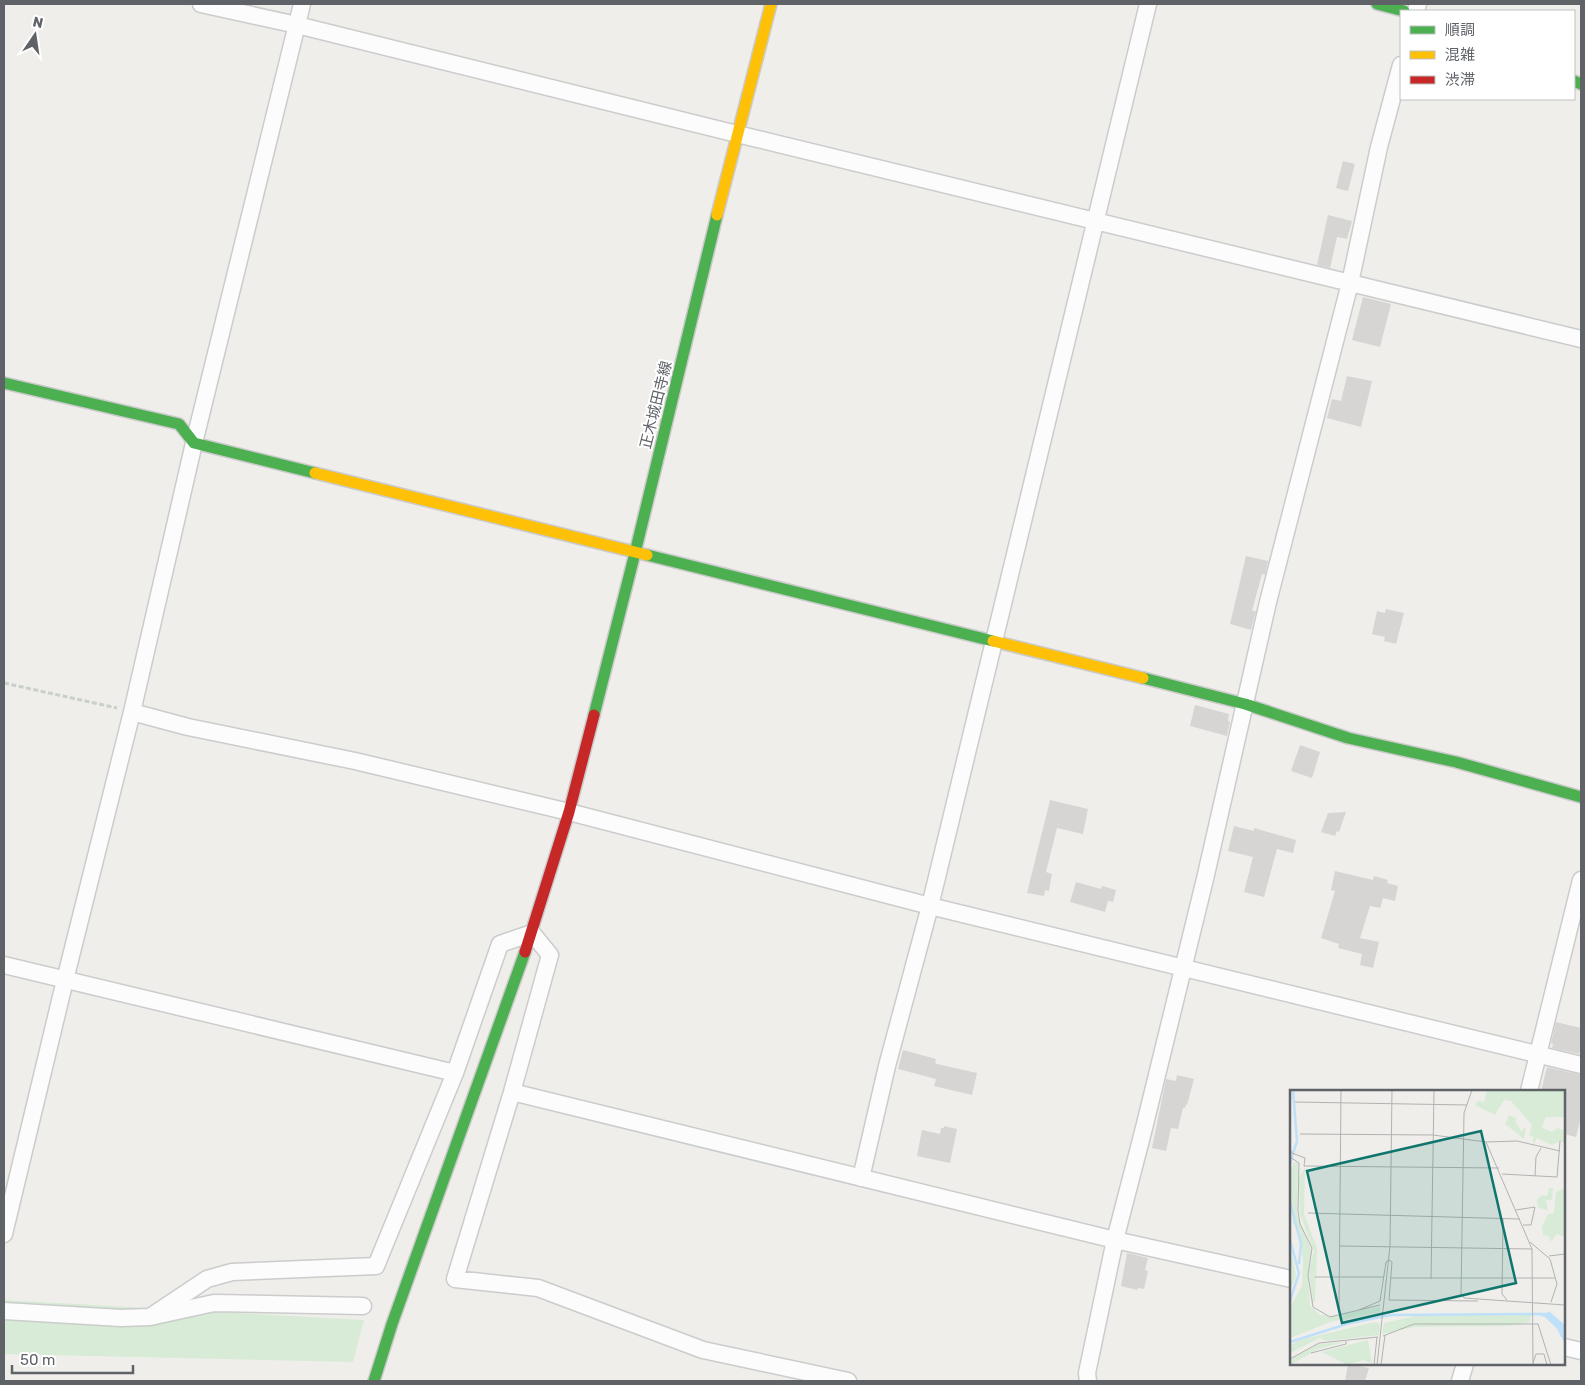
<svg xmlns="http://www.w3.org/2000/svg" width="1585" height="1385" viewBox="0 0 1585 1385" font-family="Rubik,'Noto Sans JP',sans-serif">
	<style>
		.green { fill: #d8ebd6 }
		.building { fill: #d6d5d3 }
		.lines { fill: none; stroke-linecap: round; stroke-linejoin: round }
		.street-casing { stroke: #cbcccc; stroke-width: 19 }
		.fast-casing { stroke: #cacacb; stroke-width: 14 }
		.slow-casing { stroke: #cacacb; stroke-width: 14 }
		.jam-casing { stroke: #cacacb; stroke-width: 14 }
		.path { stroke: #cacfcc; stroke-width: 3; stroke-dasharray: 5 2.5; stroke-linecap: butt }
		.street { stroke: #fdfcfc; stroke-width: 16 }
		.fast { stroke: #4caf50; stroke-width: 11 }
		.slow { stroke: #ffc107; stroke-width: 11 }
		.jam { stroke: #c62828; stroke-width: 11 }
		.labels { text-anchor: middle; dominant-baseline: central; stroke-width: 4; stroke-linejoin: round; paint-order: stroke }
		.street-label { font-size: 15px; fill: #5f6368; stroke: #fff }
		.inset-river { fill: none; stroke: #bfe0f9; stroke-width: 2.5 }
		.inset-road { fill: none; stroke: #b1b2b2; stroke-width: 1 }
		.view { fill: #0f766e; fill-opacity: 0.15; stroke: #0f766e; stroke-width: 2.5 }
		.inset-edge { fill: none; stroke: #5f6368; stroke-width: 2.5 }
	</style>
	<rect width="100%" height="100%" fill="#efeeea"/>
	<path class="green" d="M4 1300 364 1320 353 1362 4 1354Z"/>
	<path class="building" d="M1343 161 1355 164 1348 191 1336 188Z
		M1328 215 1352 221 1347 239 1337 237 1330 268 1317 265Z
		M1363 297 1391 304 1380 347 1352 340Z
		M1347 376 1372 381 1361 427 1327 418 1332 399 1341 401Z
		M1246 556 1268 561 1265 575 1262 574 1252 611H1256L1251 630 1230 624Z
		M1386 609 1404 613 1396 644 1384 641 1385 637 1372 634 1377 611 1385 613Z
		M1195 705 1229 714 1228 721 1230 722 1227 736 1190 726Z
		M1300 745 1320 752 1312 778 1291 771Z
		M1050 800 1088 809 1083 834 1057 828 1046 872 1052 874 1049 891 1045 890 1044 896 1027 893Z
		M1346 812 1339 832 1337 831 1335 836 1321 832 1328 813Z
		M1234 826 1254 831V828L1296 840 1293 853 1277 849 1264 897 1244 892 1253 857 1228 851Z
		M1335 871 1373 880 1374 876 1388 880 1387 883 1398 886 1395 901 1383 898 1380 908 1370 906 1360 938 1379 942 1373 968 1360 965 1362 954 1338 948 1339 944 1321 938 1335 891 1331 890Z
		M1076 882 1101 889 1102 886 1116 890 1113 902 1108 901 1105 912 1070 902Z
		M1556 1022 1581 1028V1046L1579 1054 1552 1048 1553 1044 1551 1043Z
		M903 1050 936 1059 935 1062 937 1064 977 1073 972 1095 934 1086 936 1079 898 1069Z
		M1547 1067 1581 1075V1117L1576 1137 1564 1134V1091H1541Z
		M1177 1075 1194 1079 1187 1105 1186 1104 1185 1108H1183L1178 1129 1171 1128 1166 1151 1152 1148 1166 1079 1176 1081Z
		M944 1126 957 1129 950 1163 917 1156 922 1130 940 1134 941 1128H944Z
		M1127 1253 1148 1258 1145 1270 1148 1271 1144 1289 1138 1288 1137 1290 1121 1286Z
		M1348 1364 1369 1368 1365 1381H1345Z"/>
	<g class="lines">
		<g class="street-casing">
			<path id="street" d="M201 4 297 25 737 134 1581 339
				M1416 11 1418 4
				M132 712 188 727 355 761 569 812 930 906 1581 1065
				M4 965 455 1073
				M1529 1091 1581 880
				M512 1092 1115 1240 1291 1279
				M861 1178 887 1066 930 906 1148 4
				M4 1234 65 980 132 712 194 443 302 4
				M4 1311 121 1318 150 1317 214 1303 363 1306
				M150 1317 207 1279 232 1272 376 1266 455 1073 500 944 532 933 550 955 512 1092 455 1279 538 1288 703 1350 848 1381
				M1564 1347 1581 1351
				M1088 1381 1087 1373 1115 1240 1144 1128 1205 879 1268 602 1350 283 1379 147 1401 65
				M1460 1381 1465 1364"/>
		</g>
		<g class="fast-casing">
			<path id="fast" d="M1377 4 1404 11
				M1574 81 1581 84
				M4 383 179 424 194 443 315 473
				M647 555 993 641
				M1143 678 1245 704 1348 738 1456 762 1581 797
				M594 715 635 553 717 215
				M374 1381 392 1324 525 952"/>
		</g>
		<g class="slow-casing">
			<path id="slow" d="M717 215 771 4
				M315 473 647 555
				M993 641 1143 678"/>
		</g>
		<g class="jam-casing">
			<path id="jam" d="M525 952 569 812 594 715"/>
		</g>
		<path class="path" d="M4 683 117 708"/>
		<use href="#street" class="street"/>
		<use href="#fast" class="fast"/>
		<use href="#slow" class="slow"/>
		<use href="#jam" class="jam"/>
	</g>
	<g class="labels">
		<g class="street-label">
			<text transform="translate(656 405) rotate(-76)">正木城田寺線</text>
		</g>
	</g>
	<g transform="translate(1290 1090)">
		<rect width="275" height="275" fill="#efeeea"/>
		<path d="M197 0H275V27H256L252 38 262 42 268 38 275 41V53L270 51 262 55 247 48 243 55V47L239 45 242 35 221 11 214 10 205 25 185 15 188 11 194 12ZM219 25 227 28 225 31 231 41 236 37 234 49 215 34ZM4 72 8 73 7 125 21 159 18 182 20 216 30 225 40 226 90 217V222L40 232 0 248V217L12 196 13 169 9 143 3 133 0 82ZM15 77 14 124 27 158 25 212H22L19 180 24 161 10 124 9 88ZM259 98H263L262 110H256L258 121 248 117 247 109 252 105 257 106ZM275 98V147L267 144 260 152 259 146 253 145 252 137 258 124 264 123 266 102ZM0 153 6 186 0 200ZM241 224 240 232 217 236 124 237 92 244 94 233 125 226ZM85 232 90 234 89 245 37 251 31 249 32 247 0 263V255L10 250ZM78 250 82 273 73 270 58 275 32 262ZM54 252 28 259 0 275V270L28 254Z" fill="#d8ebd6"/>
		<path d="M260 222 275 235V254L267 239 255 227 246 224Z" fill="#bfe0f9"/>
		<path class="inset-river" d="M0 73 7 51 3 0M0 112 11 154 9 174M0 150 9 183 0 211M0 252 60 233 101 225 253 224"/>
		<path class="inset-road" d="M182 0 174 23 171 204 174 208 275 215M5 12 177 15M10 44 143 45 196 52 242 159 243 275M196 52 227 51 270 61M0 59 2 63 15 68 14 76 209 78M0 67 9 73 8 121 10 134 22 158 18 185 23 217 40 227 90 215M212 84 267 87 270 51M245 86 246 67 251 58M226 120 245 117 241 135H233M18 123 230 129M213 128 212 204 217 210M240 152 260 169 267 194 261 212M49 156 242 159M259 166 275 164M99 170 102 172 99 210 188 211M25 187H94M101 188H265M141 189 144 0M49 220 51 0M69 220 90 211 96 172 99 170M93 246 124 234H248L261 275M21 263 56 254V251M0 269 29 253 88 247M243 273 246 264H254L257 275M84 275 87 247M87 275 100 156 102 0M91 275 95 245"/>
		<path class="view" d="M191 41 226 193 52 233 17 81Z"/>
		<rect width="275" height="275" class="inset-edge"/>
	</g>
	<rect width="1585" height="1385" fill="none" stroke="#5f6368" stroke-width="10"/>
	<rect x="1400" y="10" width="175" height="90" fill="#ffffff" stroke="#bfc1c3"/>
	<rect x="1410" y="26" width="25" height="8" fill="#4caf50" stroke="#bfc1c3"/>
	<text x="1445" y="35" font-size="15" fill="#5f6368">順調</text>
	<rect x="1410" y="51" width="25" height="8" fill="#ffc107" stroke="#bfc1c3"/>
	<text x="1445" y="60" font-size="15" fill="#5f6368">混雑</text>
	<rect x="1410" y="76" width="25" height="8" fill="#c62828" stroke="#bfc1c3"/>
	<text x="1445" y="85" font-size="15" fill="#5f6368">渋滞</text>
	<g transform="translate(35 35) rotate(13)" stroke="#ffffff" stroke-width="4" paint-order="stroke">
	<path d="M0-4L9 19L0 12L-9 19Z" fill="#5f6368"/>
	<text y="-8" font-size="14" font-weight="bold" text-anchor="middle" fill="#5f6368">N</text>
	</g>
	<path d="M12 1365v8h121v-8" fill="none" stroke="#5f6368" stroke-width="2.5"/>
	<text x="20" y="1365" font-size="15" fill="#5f6368" stroke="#ffffff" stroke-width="4" paint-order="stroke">50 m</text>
</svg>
